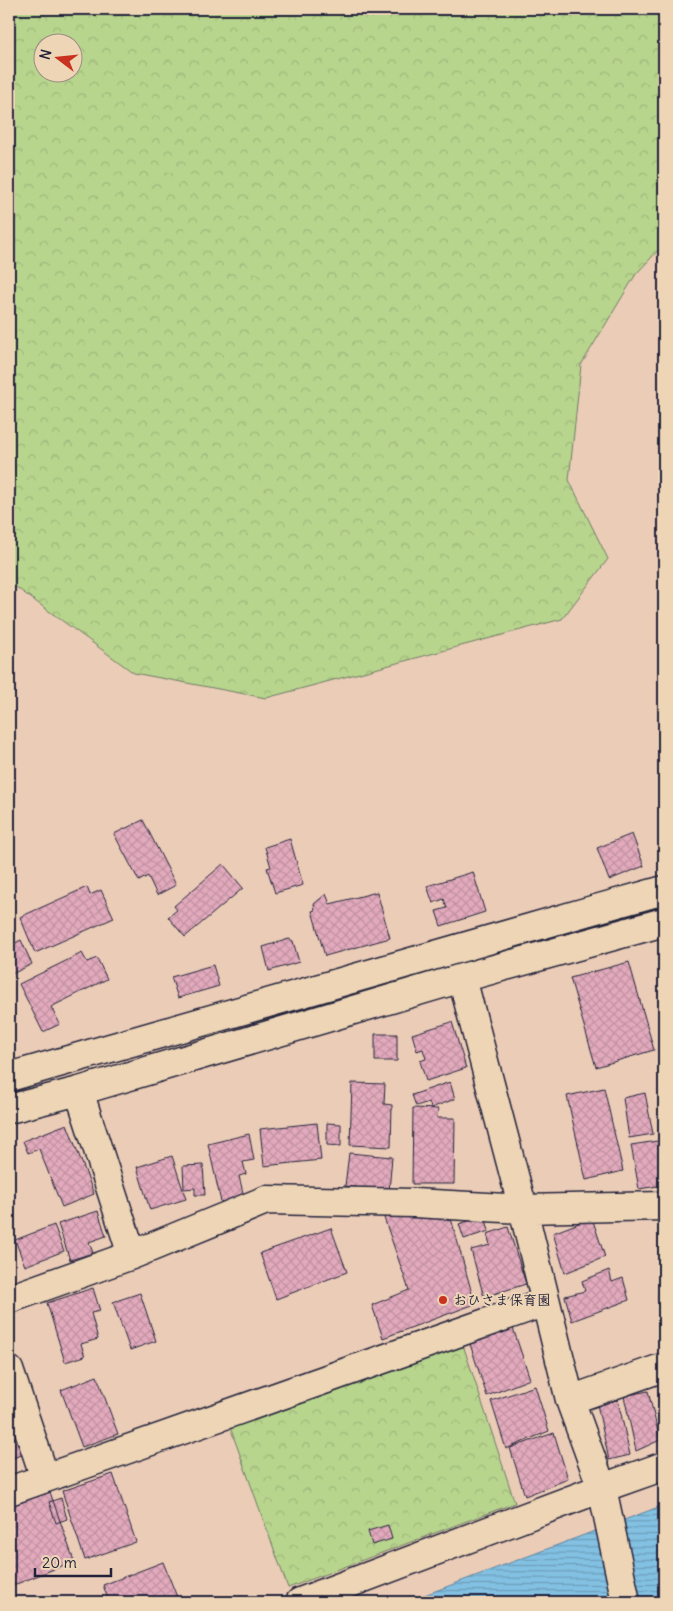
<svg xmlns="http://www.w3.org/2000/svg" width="673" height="1611" viewBox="0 0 673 1611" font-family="Delius,'Klee One',sans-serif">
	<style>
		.forest { fill: url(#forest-crowns); stroke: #6d7c64; fill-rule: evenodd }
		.water { fill: url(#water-rules); stroke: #5c81a0 }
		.building { fill: url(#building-cross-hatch); stroke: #22223b }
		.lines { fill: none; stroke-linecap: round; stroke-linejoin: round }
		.minor-casing { stroke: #22223b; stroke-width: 31 }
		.minor { stroke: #edd5b6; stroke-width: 28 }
		.poi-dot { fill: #c8321e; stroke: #edd5b6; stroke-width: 2 }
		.labels { text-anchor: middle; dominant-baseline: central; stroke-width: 4; stroke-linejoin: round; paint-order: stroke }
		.poi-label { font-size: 14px; font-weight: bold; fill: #22223b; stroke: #edd5b6; text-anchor: start }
	</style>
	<defs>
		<pattern id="forest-crowns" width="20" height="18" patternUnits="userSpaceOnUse" patternTransform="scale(1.25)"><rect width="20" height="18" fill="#b8d58d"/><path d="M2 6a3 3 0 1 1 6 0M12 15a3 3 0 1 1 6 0" fill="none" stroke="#9eb77b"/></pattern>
		<pattern id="water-rules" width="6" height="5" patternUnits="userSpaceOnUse" patternTransform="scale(1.25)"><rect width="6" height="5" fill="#83c1e3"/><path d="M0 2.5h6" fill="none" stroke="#6b9cb9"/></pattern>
		<pattern id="building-cross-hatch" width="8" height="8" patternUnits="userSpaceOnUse" patternTransform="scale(1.25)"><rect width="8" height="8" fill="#e2aabc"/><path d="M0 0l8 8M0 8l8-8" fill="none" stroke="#c292a2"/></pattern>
	</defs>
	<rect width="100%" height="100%" fill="#ebccb7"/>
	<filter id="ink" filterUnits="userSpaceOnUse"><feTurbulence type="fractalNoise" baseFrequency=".02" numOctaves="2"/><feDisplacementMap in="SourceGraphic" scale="10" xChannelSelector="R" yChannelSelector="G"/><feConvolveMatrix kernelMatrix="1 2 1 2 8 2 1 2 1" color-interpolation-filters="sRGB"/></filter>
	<g filter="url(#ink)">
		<path class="forest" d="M9 9H664V244L636 274 581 365 569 480 608 559 562 619 266 698 134 673 9 582ZM42 42H72V72H42Z
			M462 1342 515 1503 288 1588 230 1427Z"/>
		<path class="water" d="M664 1505V1602H406Z"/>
		<path class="building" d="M143 820 176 885 157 895 148 876 139 881 114 834Z
			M632 834 644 866 609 880 597 848Z
			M290 839 303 885 275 893 267 868 271 867 265 847Z
			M223 864 243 888 185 937 168 917 177 910 174 906Z
			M473 872 485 912 441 926 436 911 447 908 444 899 433 903 427 886Z
			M87 887 90 895 101 890 114 918 35 953 20 917Z
			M377 892 390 938 325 956 312 911 315 910 314 904 326 894 330 904Z
			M289 939 293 941 299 962 269 971 263 947Z
			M21 940 32 964 10 975 9 946Z
			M82 953 87 962 97 958 107 979 51 1007 60 1024 43 1032 19 984Z
			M629 962 654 1050 596 1067 570 978Z
			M213 965 219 986 178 998 171 977Z
			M452 1022 466 1068 426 1081 420 1061 426 1059 423 1049 417 1051 412 1034Z
			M375 1034H397V1061H375Z
			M450 1082 455 1099 431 1108 429 1102 416 1106 412 1095Z
			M352 1083 385 1084 384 1104 392 1105 391 1147 350 1145Z
			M604 1088 623 1171 586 1180 567 1096Z
			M645 1093 653 1134 629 1138 623 1098Z
			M413 1108 438 1109 437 1118H455L454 1184H412Z
			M317 1123 321 1160 264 1166 260 1129Z
			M327 1123 341 1124V1146L327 1145Z
			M67 1124 94 1194 62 1207 39 1149 28 1153 23 1141Z
			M249 1134 254 1160 243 1162 246 1174 239 1176 244 1197 221 1202 208 1144Z
			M664 1140V1185L639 1189 631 1145Z
			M349 1153 392 1157 389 1191 345 1186Z
			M172 1156 186 1199 150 1210 137 1167Z
			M203 1165 205 1195H195V1188L184 1189 183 1166Z
			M98 1211 106 1236 89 1242 93 1253 70 1260 58 1224Z
			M382 1212 450 1215 475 1304 383 1338 372 1305 409 1290Z
			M485 1216 489 1231 464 1239 459 1224Z
			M592 1218 605 1257 565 1273 553 1233Z
			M54 1225 64 1251 25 1266 15 1240Z
			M661 1225H664V1301L658 1300Z
			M508 1227 526 1284 484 1297 471 1250 490 1245 487 1234Z
			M331 1228 347 1272 276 1299 260 1253Z
			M609 1270 612 1282 623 1278 629 1300 572 1321 565 1296 585 1291 582 1281Z
			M93 1288 100 1311 91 1313 98 1339 81 1344 85 1356 65 1362 47 1303Z
			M140 1293 156 1341 130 1350 113 1302Z
			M512 1325 530 1379 487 1396 469 1341Z
			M97 1376 118 1434 82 1447 61 1390Z
			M535 1386 549 1431 506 1449 491 1401Z
			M648 1391 660 1440 636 1451 624 1396Z
			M618 1400 630 1455 609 1460 597 1404Z
			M9 1410 25 1454 9 1459Z
			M554 1433 568 1479 525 1496 510 1448Z
			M113 1474 136 1542 85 1560 62 1491Z
			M50 1492 74 1561 9 1587V1507Z
			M61 1498 67 1519 56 1523 49 1502Z
			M388 1525 392 1539 372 1545 368 1531Z
			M163 1562 179 1602H109L103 1585Z"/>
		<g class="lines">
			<g class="minor-casing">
				<path id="minor" d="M462 978 523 1209 570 1400 602 1488 626 1602
					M9 1077C227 1016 445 951 664 890
					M79 1091 132 1255
					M9 1109 79 1091 462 978 664 922
					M9 1299 132 1255 266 1200 414 1203 523 1209 664 1206
					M9 1370 45 1478
					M570 1400 664 1367
					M9 1491 545 1302
					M300 1602 602 1488 664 1466"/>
			</g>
			<use href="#minor" class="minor"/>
		</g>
	</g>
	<circle class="poi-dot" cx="443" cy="1300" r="5"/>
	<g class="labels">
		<g class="poi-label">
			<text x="453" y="1300">おひさま保育園</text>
		</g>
	</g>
	<rect width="673" height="1611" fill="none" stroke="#edd5b6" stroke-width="30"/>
	<rect x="15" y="15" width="643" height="1581" fill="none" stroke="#22223b" stroke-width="2" filter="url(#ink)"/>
	<g transform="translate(58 58) rotate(286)"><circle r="24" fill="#edd5b6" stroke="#9c8d85"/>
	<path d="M0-4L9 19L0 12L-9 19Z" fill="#c8321e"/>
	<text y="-8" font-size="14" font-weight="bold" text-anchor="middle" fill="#22223b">N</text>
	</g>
	<path d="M35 1568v8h76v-8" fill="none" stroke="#22223b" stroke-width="2.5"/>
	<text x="42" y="1568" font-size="15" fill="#22223b" stroke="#edd5b6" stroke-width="4" paint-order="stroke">20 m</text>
</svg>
